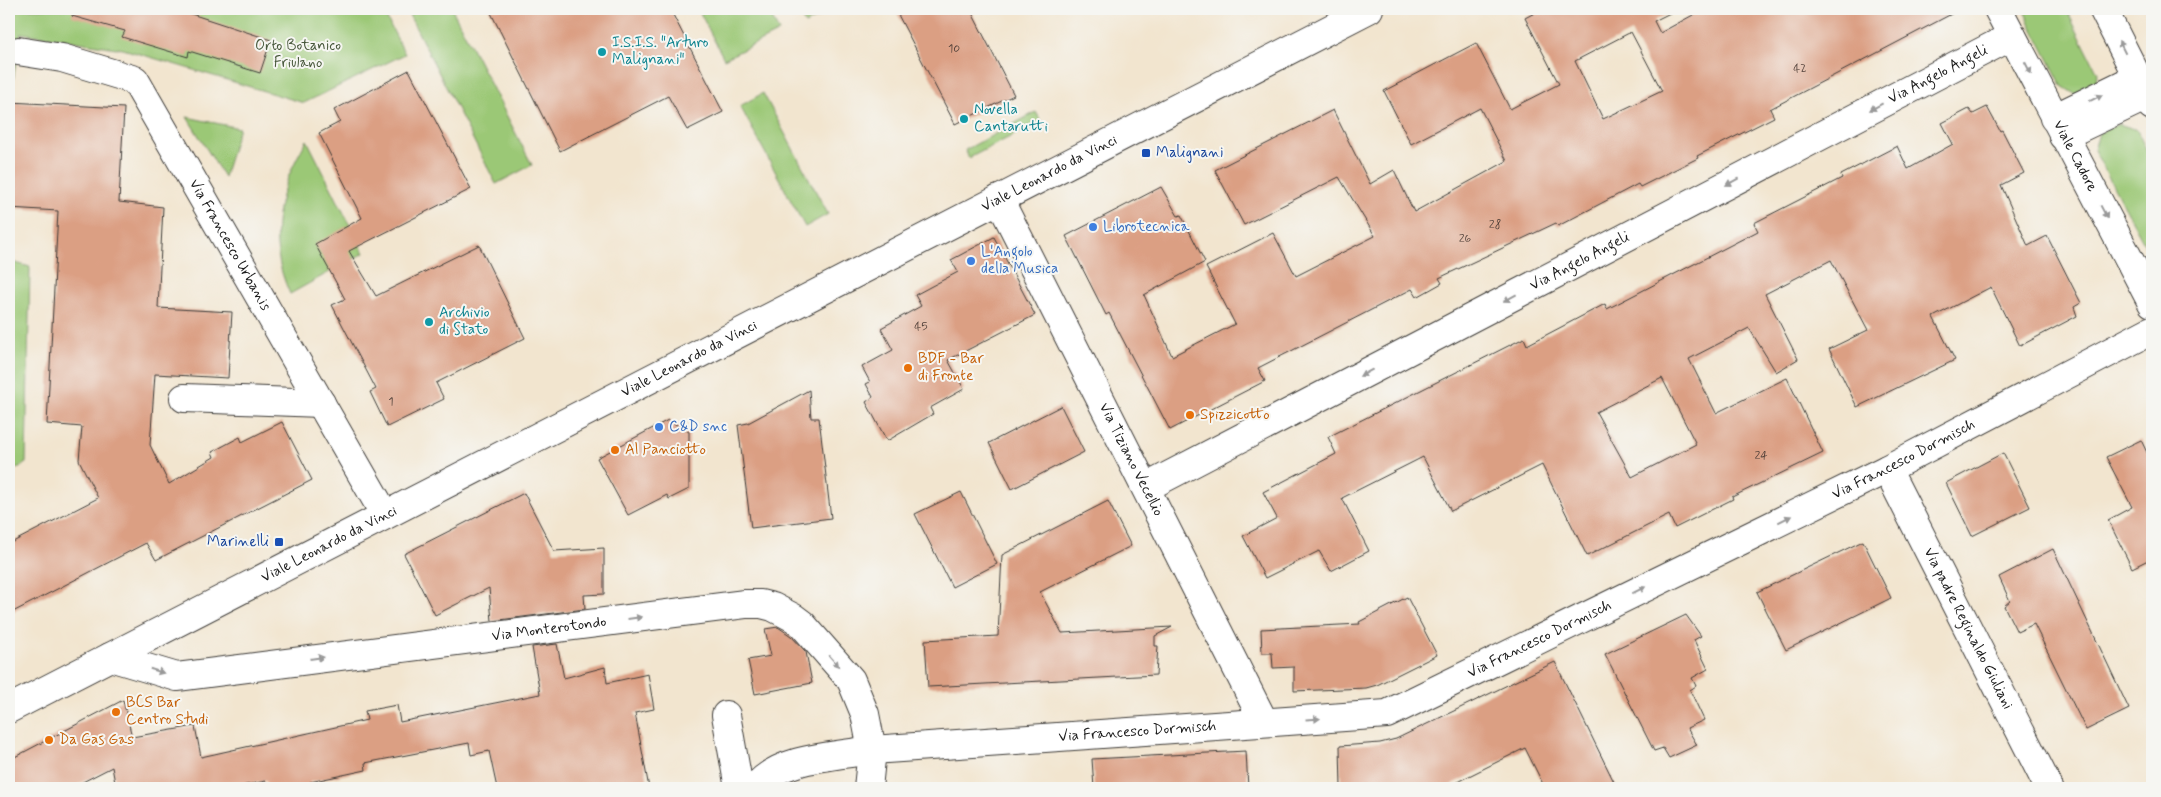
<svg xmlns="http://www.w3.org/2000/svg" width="2161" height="797" viewBox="0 0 2161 797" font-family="Mynerve,sans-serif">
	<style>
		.green { fill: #9bc876; stroke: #5c7249 }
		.building { fill: #db9f83; fill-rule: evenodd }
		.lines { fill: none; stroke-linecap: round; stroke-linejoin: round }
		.minor-casing { stroke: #3c3a37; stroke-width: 30 }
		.major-casing { stroke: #3c3a37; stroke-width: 30 }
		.minor { stroke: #fff; stroke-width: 28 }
		.major { stroke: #fff; stroke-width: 28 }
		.oneway { fill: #999 }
		.culture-dot { fill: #0f9aa8; stroke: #f6f6f2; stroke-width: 2 }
		.transit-dot { fill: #1a4fb4; stroke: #f6f6f2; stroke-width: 2 }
		.shop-dot { fill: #3f7fe0; stroke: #f6f6f2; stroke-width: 2 }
		.food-dot { fill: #e8710a; stroke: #f6f6f2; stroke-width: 2 }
		.labels { text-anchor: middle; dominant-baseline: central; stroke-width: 4; stroke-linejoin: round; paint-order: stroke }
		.number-label { font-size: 12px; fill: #4c3d36 }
		.culture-label { font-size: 15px; fill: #0d838f; stroke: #f6f6f2; text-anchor: start }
		.park-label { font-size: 15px; fill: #48583c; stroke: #f6f6f2 }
		.street-label { font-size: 15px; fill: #1c1c1c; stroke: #f6f6f2 }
		.transit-label { font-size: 15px; fill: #164399; stroke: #f6f6f2; text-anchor: start }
		.shop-label { font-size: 15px; fill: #366cbe; stroke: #f6f6f2; text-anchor: start }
		.food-label { font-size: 15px; fill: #c56008; stroke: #f6f6f2; text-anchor: start }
	</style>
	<rect width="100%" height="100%" fill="#f6f6f2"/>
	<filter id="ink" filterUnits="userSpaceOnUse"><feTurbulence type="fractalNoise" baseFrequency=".02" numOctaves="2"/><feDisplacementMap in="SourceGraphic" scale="10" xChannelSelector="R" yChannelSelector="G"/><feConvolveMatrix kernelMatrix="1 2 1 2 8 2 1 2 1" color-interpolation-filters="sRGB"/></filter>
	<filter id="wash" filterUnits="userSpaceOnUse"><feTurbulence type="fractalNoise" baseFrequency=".0096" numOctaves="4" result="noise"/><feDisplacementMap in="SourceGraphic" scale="20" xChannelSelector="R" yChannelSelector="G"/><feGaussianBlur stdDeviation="1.12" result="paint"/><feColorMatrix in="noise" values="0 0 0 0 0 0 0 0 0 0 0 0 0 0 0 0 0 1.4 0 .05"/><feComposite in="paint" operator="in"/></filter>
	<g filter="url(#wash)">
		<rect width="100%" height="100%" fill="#f2e5cf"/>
		<path class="green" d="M9 9H382L405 54 304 103 123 49 21 33 13 81 9 80Z
			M406 9H452L532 165 496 184Z
			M698 9H768L779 32 724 59Z
			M797 9H836L805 24Z
			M2023 9H2066L2098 73 2093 87 2076 95 2062 86Z
			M763 93 828 214 805 227 740 106Z
			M1036 112 1041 121 969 158 965 150Z
			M187 117 239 128 224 177Z
			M2119 124 2137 130 2152 163V258L2094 150 2099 133Z
			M307 140 364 253 290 294C265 239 277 190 307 140Z
			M9 261 30 267 26 463 9 473Z"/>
		<g id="blocks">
			<path class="building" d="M73 9H176L271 40 260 73 189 51 188 57 122 37 125 31 72 16Z
				M489 9H670L723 112 687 130 668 96 560 151Z
				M895 9H970L1014 95 955 124Z
				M1542 9H1678L1654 21 1660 33 1704 9H1961L1770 109 1774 117 1697 156 1698 158 1640 187 1638 184 1558 226 1556 223 1439 278 1442 283 1417 297 1412 289 1258 368 1265 381 1170 430 1109 313 1106 315 1066 236 1161 187 1178 216 1181 215 1205 262 1144 295 1172 356 1235 324 1206 267 1273 233 1296 276 1375 236 1339 177 1244 225 1215 170 1333 110 1370 184 1394 170 1414 212 1507 161 1480 108 1411 144 1384 91 1476 43 1510 109 1559 84 1525 18ZM1631 32 1662 91 1603 119 1575 61Z
				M409 70 471 189 349 251 376 296 479 245 525 338 436 383 444 399 387 427 370 392 376 389 332 305 345 299 315 244 362 218 319 133 340 122 334 110Z
				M9 102 124 108 119 202 163 207 158 308 232 312 228 378 155 374 150 445 169 484 214 457 212 452 240 437 242 442 282 422 312 480 156 560 146 543 9 614V544L98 498 79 460 82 427 47 424 58 211 9 208Z
				M1987 107 2000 131 2002 130 2024 173 2001 185 2028 246 2047 236 2081 303 2074 307 2077 316 2020 346 1991 287 1933 317 1955 360 1857 407 1829 349 1868 330 1831 260 1765 294 1798 359 1776 372 1749 328 1689 359 1716 413 1787 378 1823 453 1732 497 1733 499 1675 528 1669 515 1587 556 1542 465 1451 511 1423 457 1342 498 1369 551 1331 571 1319 551 1265 578 1243 536 1277 518 1263 492 1336 454 1328 437 1524 338 1527 345 1605 304 1607 309 1758 231 1754 223 1842 178 1841 175 1897 146 1908 169 1953 144 1942 123 1969 109 1973 114ZM1662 378 1696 444 1632 477 1596 412Z
				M994 237 1035 315 948 360 964 389 930 408 933 414 887 441 866 402 873 397 866 384 870 382 862 367 893 350 881 328 921 306 915 295 958 272 951 260Z
				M809 390 811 418H819L831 518 751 528 738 425 748 423Z
				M1061 406 1084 452 1012 489 989 443Z
				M668 420 689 432V489L669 499 667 495 628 515 597 458Z
				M2141 440 2152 463V558L2132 568 2108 520 2132 507 2106 457Z
				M2003 453 2030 507 1972 536 1946 483Z
				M961 492 997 564 952 587 915 514Z
				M524 493 554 551 604 548V594L584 595 585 609 492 621 489 588 435 615 404 554Z
				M1108 501 1131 546 1040 592 1062 633 1172 627 1155 636V646H1158L1156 675 928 687 925 640 998 636 1002 555Z
				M1863 541 1891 598 1786 650 1757 592Z
				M2053 549 2129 709 2086 730 2034 624 2017 632 2004 606 2010 601 1999 577Z
				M1407 597 1437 655 1377 685 1366 688 1294 691V667L1273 668 1272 653H1262L1261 629 1360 624 1359 622Z
				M1686 615 1701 636 1694 640 1708 669 1692 678 1696 686 1690 690 1704 720 1687 728 1697 745 1669 758 1663 748 1654 751 1605 654Z
				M778 627 791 636 806 652 812 683 755 694 748 660 771 656 765 629Z
				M557 644 564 678 605 667 607 683 648 674 654 709 635 713 649 788H497L489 751 471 755 469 743 365 763 366 770 310 782 311 788H267L266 781 231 788H116L112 767 71 788H9V760L123 700 132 737 195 726 201 757 367 720 365 711 397 705 400 722 540 694 532 647Z
				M1555 662 1617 788H1545L1525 748 1445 788H1341L1340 746 1380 743 1396 739Z
				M1246 751 1248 788H1094L1092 759Z"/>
		</g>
	</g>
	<g filter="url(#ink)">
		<use href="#blocks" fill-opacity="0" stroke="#3c3a37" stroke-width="1"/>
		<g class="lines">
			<g class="minor-casing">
				<g id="minor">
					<path id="s1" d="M18 51 62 58 135 80 385 515"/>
					<path id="s2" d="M999 199 1264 722"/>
					<path d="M184 398 321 403"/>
					<path id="s3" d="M1887 469 2049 788"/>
					<path id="s4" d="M1147 487 2012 36"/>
					<path id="s5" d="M110 657 177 677 745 604H761L773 607 794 618 802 624 851 680 865 714 872 750 868 788"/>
					<path d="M726 715 739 788"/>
					<path id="s6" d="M755 788C778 757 837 756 872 750L1387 714 1887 469 2152 330"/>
				</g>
			</g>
			<g class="major-casing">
				<g id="major">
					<path id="s7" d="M1998 9 2152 303"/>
					<path d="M2103 9 2152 106"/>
					<path d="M2054 118 2138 77"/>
					<path d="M2063 136 2147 96"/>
					<path id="s8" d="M9 709 1369 9"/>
				</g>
			</g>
			<use href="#minor" class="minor"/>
			<use href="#major" class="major"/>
		</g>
		<defs><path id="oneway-solid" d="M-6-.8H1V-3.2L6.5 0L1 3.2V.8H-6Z" transform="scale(1.25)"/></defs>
		<g class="oneway">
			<use href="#oneway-solid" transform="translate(2122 47) rotate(-117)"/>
			<use href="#oneway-solid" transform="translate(2028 68) rotate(63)"/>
			<use href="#oneway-solid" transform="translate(2096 98) rotate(-26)"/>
			<use href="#oneway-solid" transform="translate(1876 107) rotate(152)"/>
			<use href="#oneway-solid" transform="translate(1732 182) rotate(152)"/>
			<use href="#oneway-solid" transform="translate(2104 212) rotate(62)"/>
			<use href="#oneway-solid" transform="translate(1510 298) rotate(152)"/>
			<use href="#oneway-solid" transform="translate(1366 373) rotate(152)"/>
			<use href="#oneway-solid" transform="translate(1785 519) rotate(-26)"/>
			<use href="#oneway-solid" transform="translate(1639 590) rotate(-26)"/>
			<use href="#oneway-solid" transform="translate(635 618) rotate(-7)"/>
			<use href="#oneway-solid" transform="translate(317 658) rotate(-7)"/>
			<use href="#oneway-solid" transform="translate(834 661) rotate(49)"/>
			<use href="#oneway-solid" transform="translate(157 671) rotate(17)"/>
			<use href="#oneway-solid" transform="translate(1313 719) rotate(-4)"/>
		</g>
	</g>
	<g class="culture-dot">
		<circle cx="602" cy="52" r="5"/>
		<circle cx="964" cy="119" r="5"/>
		<circle cx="429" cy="322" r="5"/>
	</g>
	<g class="transit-dot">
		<rect x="1141" y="148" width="10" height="10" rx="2.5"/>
		<rect x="274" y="537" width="10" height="10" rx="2.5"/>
	</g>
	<g class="shop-dot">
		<circle cx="1093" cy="227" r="5"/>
		<circle cx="971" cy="261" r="5"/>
		<circle cx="659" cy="427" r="5"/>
	</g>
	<g class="food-dot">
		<circle cx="908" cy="368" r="5"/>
		<circle cx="1190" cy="415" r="5"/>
		<circle cx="615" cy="450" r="5"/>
		<circle cx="116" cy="712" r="5"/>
		<circle cx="49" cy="740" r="5"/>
	</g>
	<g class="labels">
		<g class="number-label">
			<text x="954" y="49">10</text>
			<text x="1800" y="69">42</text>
			<text x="1495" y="225">28</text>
			<text x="1465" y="239">26</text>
			<text x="921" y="327">45</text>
			<text x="391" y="402">1</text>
			<text x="1761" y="456">24</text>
		</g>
		<g class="culture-label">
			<text x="612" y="43">I.S.I.S. "Arturo<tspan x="612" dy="17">Malignani"</tspan></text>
			<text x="974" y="110">Novella<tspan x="974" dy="17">Cantarutti</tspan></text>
			<text x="439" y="313">Archivio<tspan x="439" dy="17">di Stato</tspan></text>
		</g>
		<g class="park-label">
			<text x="298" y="46">Orto Botanico<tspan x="298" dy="17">Friulano</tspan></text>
		</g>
		<g class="street-label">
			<text stroke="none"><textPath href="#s4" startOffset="892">Via Angelo Angeli</textPath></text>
			<text stroke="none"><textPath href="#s7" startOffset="166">Viale Cadore</textPath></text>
			<text stroke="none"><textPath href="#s8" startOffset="1170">Viale Leonardo da Vinci</textPath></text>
			<text stroke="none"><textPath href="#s1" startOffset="311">Via Francesco Urbanis</textPath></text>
			<text stroke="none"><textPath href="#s4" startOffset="488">Via Angelo Angeli</textPath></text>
			<text stroke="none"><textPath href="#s8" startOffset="765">Viale Leonardo da Vinci</textPath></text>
			<text stroke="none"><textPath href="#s2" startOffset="292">Via Tiziano Vecellio</textPath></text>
			<text stroke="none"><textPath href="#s6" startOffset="1218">Via Francesco Dormisch</textPath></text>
			<text stroke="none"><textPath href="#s8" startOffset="360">Viale Leonardo da Vinci</textPath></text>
			<text stroke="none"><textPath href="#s5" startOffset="445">Via Monterotondo</textPath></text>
			<text stroke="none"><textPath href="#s3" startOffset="179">Via padre Reginaldo Giuliani</textPath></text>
			<text stroke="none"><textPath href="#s6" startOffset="812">Via Francesco Dormisch</textPath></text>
			<text stroke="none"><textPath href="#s6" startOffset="392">Via Francesco Dormisch</textPath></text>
		</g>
		<g class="transit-label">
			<text x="1156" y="153">Malignani</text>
			<text x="269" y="542" text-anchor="end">Marinelli</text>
		</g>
		<g class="shop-label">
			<text x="1103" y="227">Librotecnica</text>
			<text x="981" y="252">L'Angolo<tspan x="981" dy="17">della Musica</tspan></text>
			<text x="669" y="427">C&amp;D snc</text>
		</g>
		<g class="food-label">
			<text x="918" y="359">BDF - Bar<tspan x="918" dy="17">di Fronte</tspan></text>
			<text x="1200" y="415">Spizzicotto</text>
			<text x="625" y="450">Al Panciotto</text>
			<text x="126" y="703">BCS Bar<tspan x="126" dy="17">Centro Studi</tspan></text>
			<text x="59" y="740">Da Gas Gas</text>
		</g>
	</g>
	<rect width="2161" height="797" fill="none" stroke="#f6f6f2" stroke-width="30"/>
</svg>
